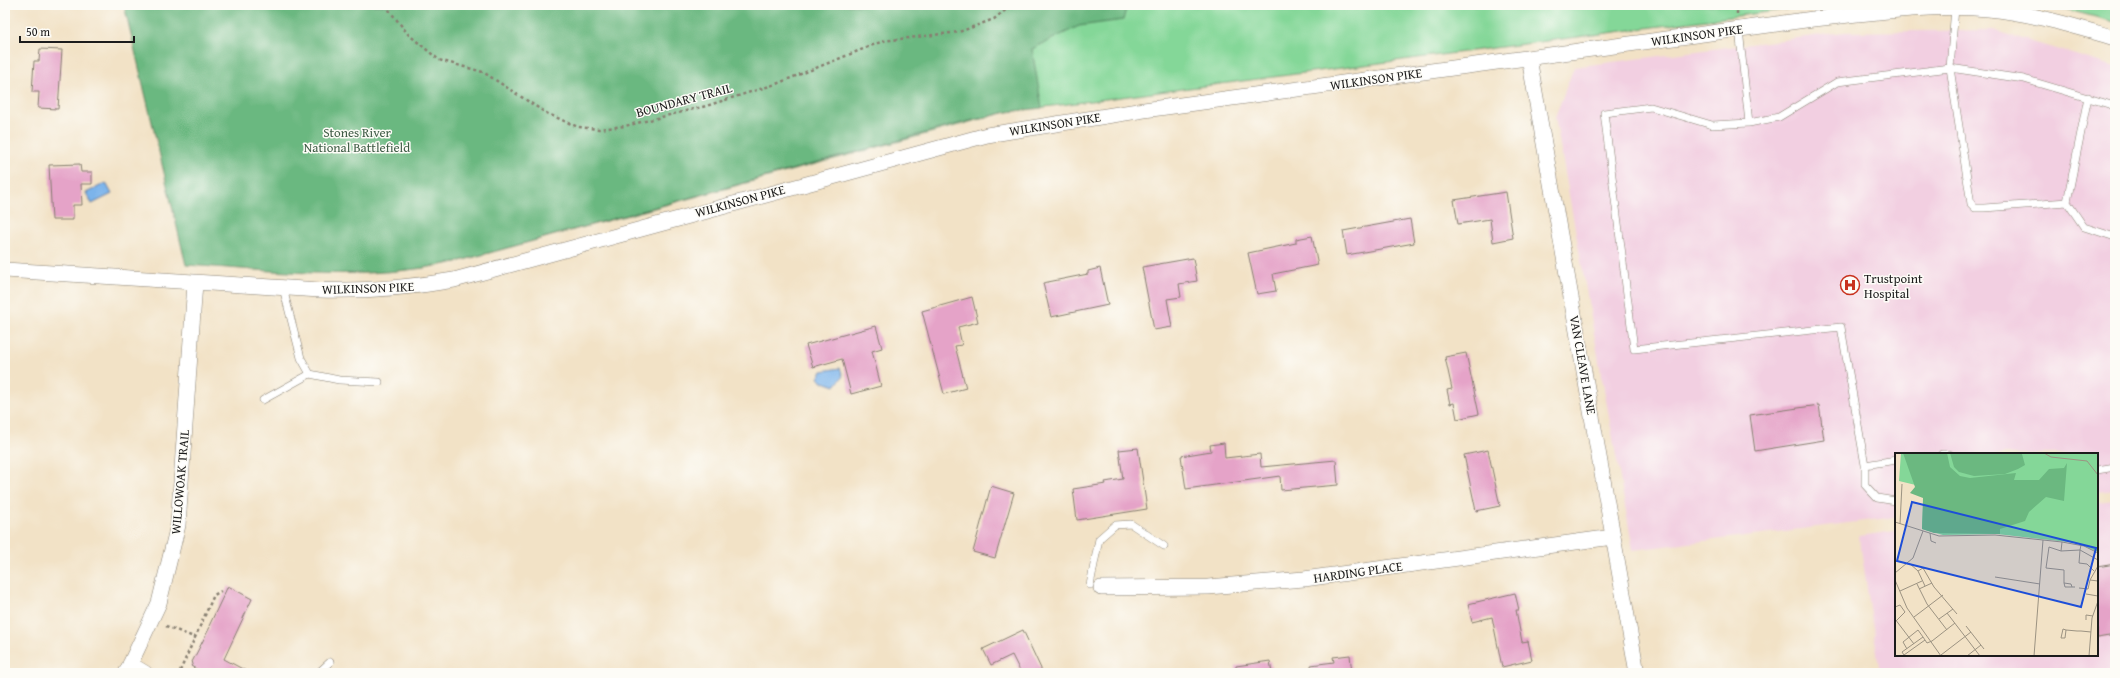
<svg xmlns="http://www.w3.org/2000/svg" width="2120" height="678" viewBox="0 0 2120 678" font-family="'Gentium Book Plus',serif">
	<style>
		.built { fill: #f2cfe1 }
		.green { fill: #84d798; stroke: #507a5a }
		.forest { fill: #6bb880; stroke: #446a4e }
		.water { fill: #7bb4eb; stroke: #4c6884 }
		.building { fill: #e5a3c8 }
		.lines { fill: none; stroke-linecap: round; stroke-linejoin: round }
		.service-casing { stroke: #877f71; stroke-width: 8 }
		.minor-casing { stroke: #877f71; stroke-width: 16 }
		.path { stroke: #877f71; stroke-width: 2.5; stroke-dasharray: 3 3; stroke-linecap: butt }
		.service { stroke: #fff; stroke-width: 7 }
		.minor { stroke: #fff; stroke-width: 15 }
		.labels { text-anchor: middle; dominant-baseline: central; stroke-width: 3; stroke-linejoin: round; paint-order: stroke }
		.street-label { font-size: 13px; fill: #1c1c1c; stroke: #fdfcf7 }
		.park-label { font-size: 13px; fill: #405d47; stroke: #fdfcf7 }
		.poi-label { font-size: 13px; fill: #1c1c1c; stroke: #fdfcf7; text-anchor: start }
		.inset-road { fill: none; stroke: #9c9382; stroke-width: 1 }
		.view { fill: #1d4ed8; fill-opacity: 0.15; stroke: #1d4ed8; stroke-width: 2 }
		.inset-edge { fill: none; stroke: #1c1c1c; stroke-width: 2 }
	</style>
	<rect width="100%" height="100%" fill="#fdfcf7"/>
	<filter id="ink" filterUnits="userSpaceOnUse"><feTurbulence type="fractalNoise" baseFrequency=".025" numOctaves="2"/><feDisplacementMap in="SourceGraphic" scale="8" xChannelSelector="R" yChannelSelector="G"/><feConvolveMatrix kernelMatrix="1 2 1 2 8 2 1 2 1" color-interpolation-filters="sRGB"/></filter>
	<filter id="wash" filterUnits="userSpaceOnUse"><feTurbulence type="fractalNoise" baseFrequency=".012" numOctaves="4" result="noise"/><feDisplacementMap in="SourceGraphic" scale="16" xChannelSelector="R" yChannelSelector="G"/><feGaussianBlur stdDeviation="0.9" result="paint"/><feColorMatrix in="noise" values="0 0 0 0 0 0 0 0 0 0 0 0 0 0 0 0 0 1.4 0 .05"/><feComposite in="paint" operator="in"/></filter>
	<g filter="url(#wash)">
		<rect width="100%" height="100%" fill="#f2e2c6"/>
		<path class="built" d="M1993 30 2115 67V490L2097 492V454H1896V517L1633 550 1555 117 1574 67 1844 32Z
			M2115 500V673H1880L1859 536 1896 531V655H2097V502Z"/>
		<path class="green" d="M134 5H1821L1007 112 456 262C412 271 367 274 323 273Z
			M2049 5H2115V22Z"/>
		<path class="forest" d="M124 5H1127L1123 20 1079 26 1032 49 1042 108 1007 112 961 123 456 262C367 282 276 271 186 265Z"/>
		<path class="water" d="M106 183 112 194 92 204 86 193Z
			M840 368 843 376 835 386 821 381 818 378 822 371Z"/>
		<g id="blocks">
			<path class="building" d="M40 49 62 50 58 109 38 108 39 92H32L34 61H39Z
				M80 164 81 172H92V184H81L82 205H73V220H52L49 165Z
				M1506 192 1513 238 1493 242 1490 219 1458 224 1454 200Z
				M1410 219 1414 243 1347 255 1343 231Z
				M1312 236 1318 265 1273 274 1276 291 1257 294 1248 253 1296 243V239Z
				M1193 258 1197 281 1179 284 1181 297 1167 299 1172 327 1154 330 1142 267Z
				M1100 268 1108 305 1051 317 1043 283 1088 274V271Z
				M972 297 978 322 958 327 962 345 955 346 966 388 944 394 922 311Z
				M876 326 882 348 872 351 881 386 851 394 842 359 813 367 806 345Z
				M1466 353 1479 414 1457 419 1454 403 1450 404 1447 390 1452 389 1445 357Z
				M1819 405 1824 440 1755 451 1750 415Z
				M1224 443 1225 458 1260 454 1261 467 1336 460 1338 485 1281 490 1280 476 1186 489 1181 456 1211 451 1210 445Z
				M1138 448 1147 509 1077 520 1073 489 1106 484 1105 482 1123 479 1119 450Z
				M1488 450 1500 506 1476 511 1464 455Z
				M991 486 1014 493 995 558 973 552Z
				M2115 564V635L2097 638V567Z
				M228 586 252 599 224 659 250 673H203L191 666 193 663 192 662 210 627 209 626Z
				M1515 593 1519 610H1516L1522 642 1528 641 1532 660 1502 667 1492 617 1472 622 1468 604Z
				M1023 630 1043 673H1021L1012 655 991 665 983 649Z
				M1350 655 1352 673H1312L1311 665 1334 662 1333 657Z
				M1270 661 1272 673H1236V666Z"/>
		</g>
	</g>
	<g filter="url(#ink)">
		<use href="#blocks" fill-opacity="0" stroke="#877f71" stroke-width="1"/>
		<g class="lines">
			<g class="service-casing">
				<path id="service" d="M1739 29 1749 123 1779 117 1837 82 1950 68 1955 8
					M2115 106 2024 79 1950 68 1971 204 1975 208H1984L2067 202 2084 227 2115 237
					M1749 123 1712 125 1651 107 1604 113 1634 349 1841 327 1865 465
					M2067 202 2088 97
					M283 288 301 358 310 374 339 380 379 382
					M263 400 310 374
					M1942 454H1949
					M1896 460 1865 465V485L1877 498 1896 501
					M2097 470 2115 467
					M1090 585 1099 539 1115 525 1131 524 1164 546
					M318 673 330 662"/>
			</g>
			<g class="minor-casing">
				<path id="minor" d="M1529 58 1637 673
					M5 270 320 290C366 291 409 288 454 280L987 135 1144 110 1813 19C1871 13 1930 4 1988 9 2032 13 2073 26 2115 38
					M1101 588 1208 587 1304 579 1613 537
					M130 664 145 673
					M126 673 159 603 178 525 195 283"/>
			</g>
			<path class="path" d="M385 5 408 34 439 60 483 72 546 113 578 127 599 129 625 126 706 106 776 84 883 41 959 32 994 19 1012 5
				M1737 5V15
				M166 626 196 638
				M180 671 214 595 221 591"/>
			<use href="#service" class="service"/>
			<use href="#minor" class="minor"/>
		</g>
	</g>
	<defs>
		<g id="hospital-ring" transform="scale(1)"><circle r="9.5" fill="#fdfcf7" stroke="#c8321e" stroke-width="1.5"/><path d="M-5-5h3v3.5h4V-5h3V5h-3V1.5h-4V5h-3Z" fill="#c8321e"/></g>
	</defs>
	<g fill-rule="evenodd">
		<use href="#hospital-ring" x="1850" y="285"/>
	</g>
	<g class="labels">
		<g class="street-label">
			<text transform="translate(1697 35) rotate(-8)">WILKINSON PIKE</text>
			<text transform="translate(1376 79) rotate(-8)">WILKINSON PIKE</text>
			<text transform="translate(684 100) rotate(-15)">BOUNDARY TRAIL</text>
			<text transform="translate(1055 124) rotate(-9)">WILKINSON PIKE</text>
			<text transform="translate(740 201) rotate(-15)">WILKINSON PIKE</text>
			<text transform="translate(368 288) rotate(-2)">WILKINSON PIKE</text>
			<text transform="translate(1583 365) rotate(80)">VAN CLEAVE LANE</text>
			<text transform="translate(180 482) rotate(-85)">WILLOWOAK TRAIL</text>
			<text transform="translate(1358 572) rotate(-8)">HARDING PLACE</text>
		</g>
		<g class="park-label">
			<text x="357" y="132">Stones River<tspan x="357" dy="15">National Battlefield</tspan></text>
		</g>
		<g class="poi-label">
			<text x="1864" y="278">Trustpoint<tspan x="1864" dy="15">Hospital</tspan></text>
		</g>
	</g>
	<g transform="translate(1895 453)">
		<rect width="203" height="203" fill="#f2e2c6"/>
		<path d="M6 0H203V99L182 90 102 81 48 82 27 76 29 34 4 28Z" fill="#84d798"/>
		<path d="M8 0H52L55 14 65 23 75 25 121 20 119 27H144L154 16 169 15 172 10 169 48 151 44 134 59 130 68 105 76V81L39 80 27 76 28 45 15 40 20 34ZM55 0H131L127 1 130 12 123 16 110 21 79 23 64 19 59 14Z" fill="#6bb880"/>
		<path class="inset-road" d="M149 0 156 4 192 8 203 22M0 69 44 83 100 82 167 89 189 93 203 100M5 71 7 31M35 80 36 88 41 90M167 89 166 98 185 97 186 92M166 98 154 94 151 115 169 117V130M14 110 23 118 30 133M23 118 28 115 39 134 62 161M199 118 192 111 184 110 185 97 203 107M0 120 18 105 28 78M100 124 145 131M0 127 12 155 46 203M195 127 203 113M22 131 32 151 52 177M177 134 176 131 169 130 170 134H180M184 135 193 136 195 127 203 128M24 136 37 130M5 138 27 128M191 141 203 143M0 154 5 152 10 159 1 168M52 160 85 203M19 164 48 142M0 166 19 191M44 166 58 156M191 167V162L198 163M71 173 89 196M171 177 170 185H166L168 176 171 177 182 178H186L196 179M28 184 30 187 9 202 7 199ZM30 187 32 190 37 188 60 170M12 196 8 189 23 177 28 184M46 202 76 179M72 203 86 192M139 203 148 87M194 203 197 165 203 148"/>
		<path class="view" d="M17 49 201 95 186 154 2 108Z"/>
		<rect width="203" height="203" class="inset-edge"/>
	</g>
	<rect width="2120" height="678" fill="none" stroke="#fdfcf7" stroke-width="20"/>
	<path d="M20 36v6h114v-6" fill="none" stroke="#1c1c1c" stroke-width="2"/>
	<text x="26" y="36" font-size="12" fill="#1c1c1c" stroke="#fdfcf7" stroke-width="3" paint-order="stroke">50 m</text>
</svg>
